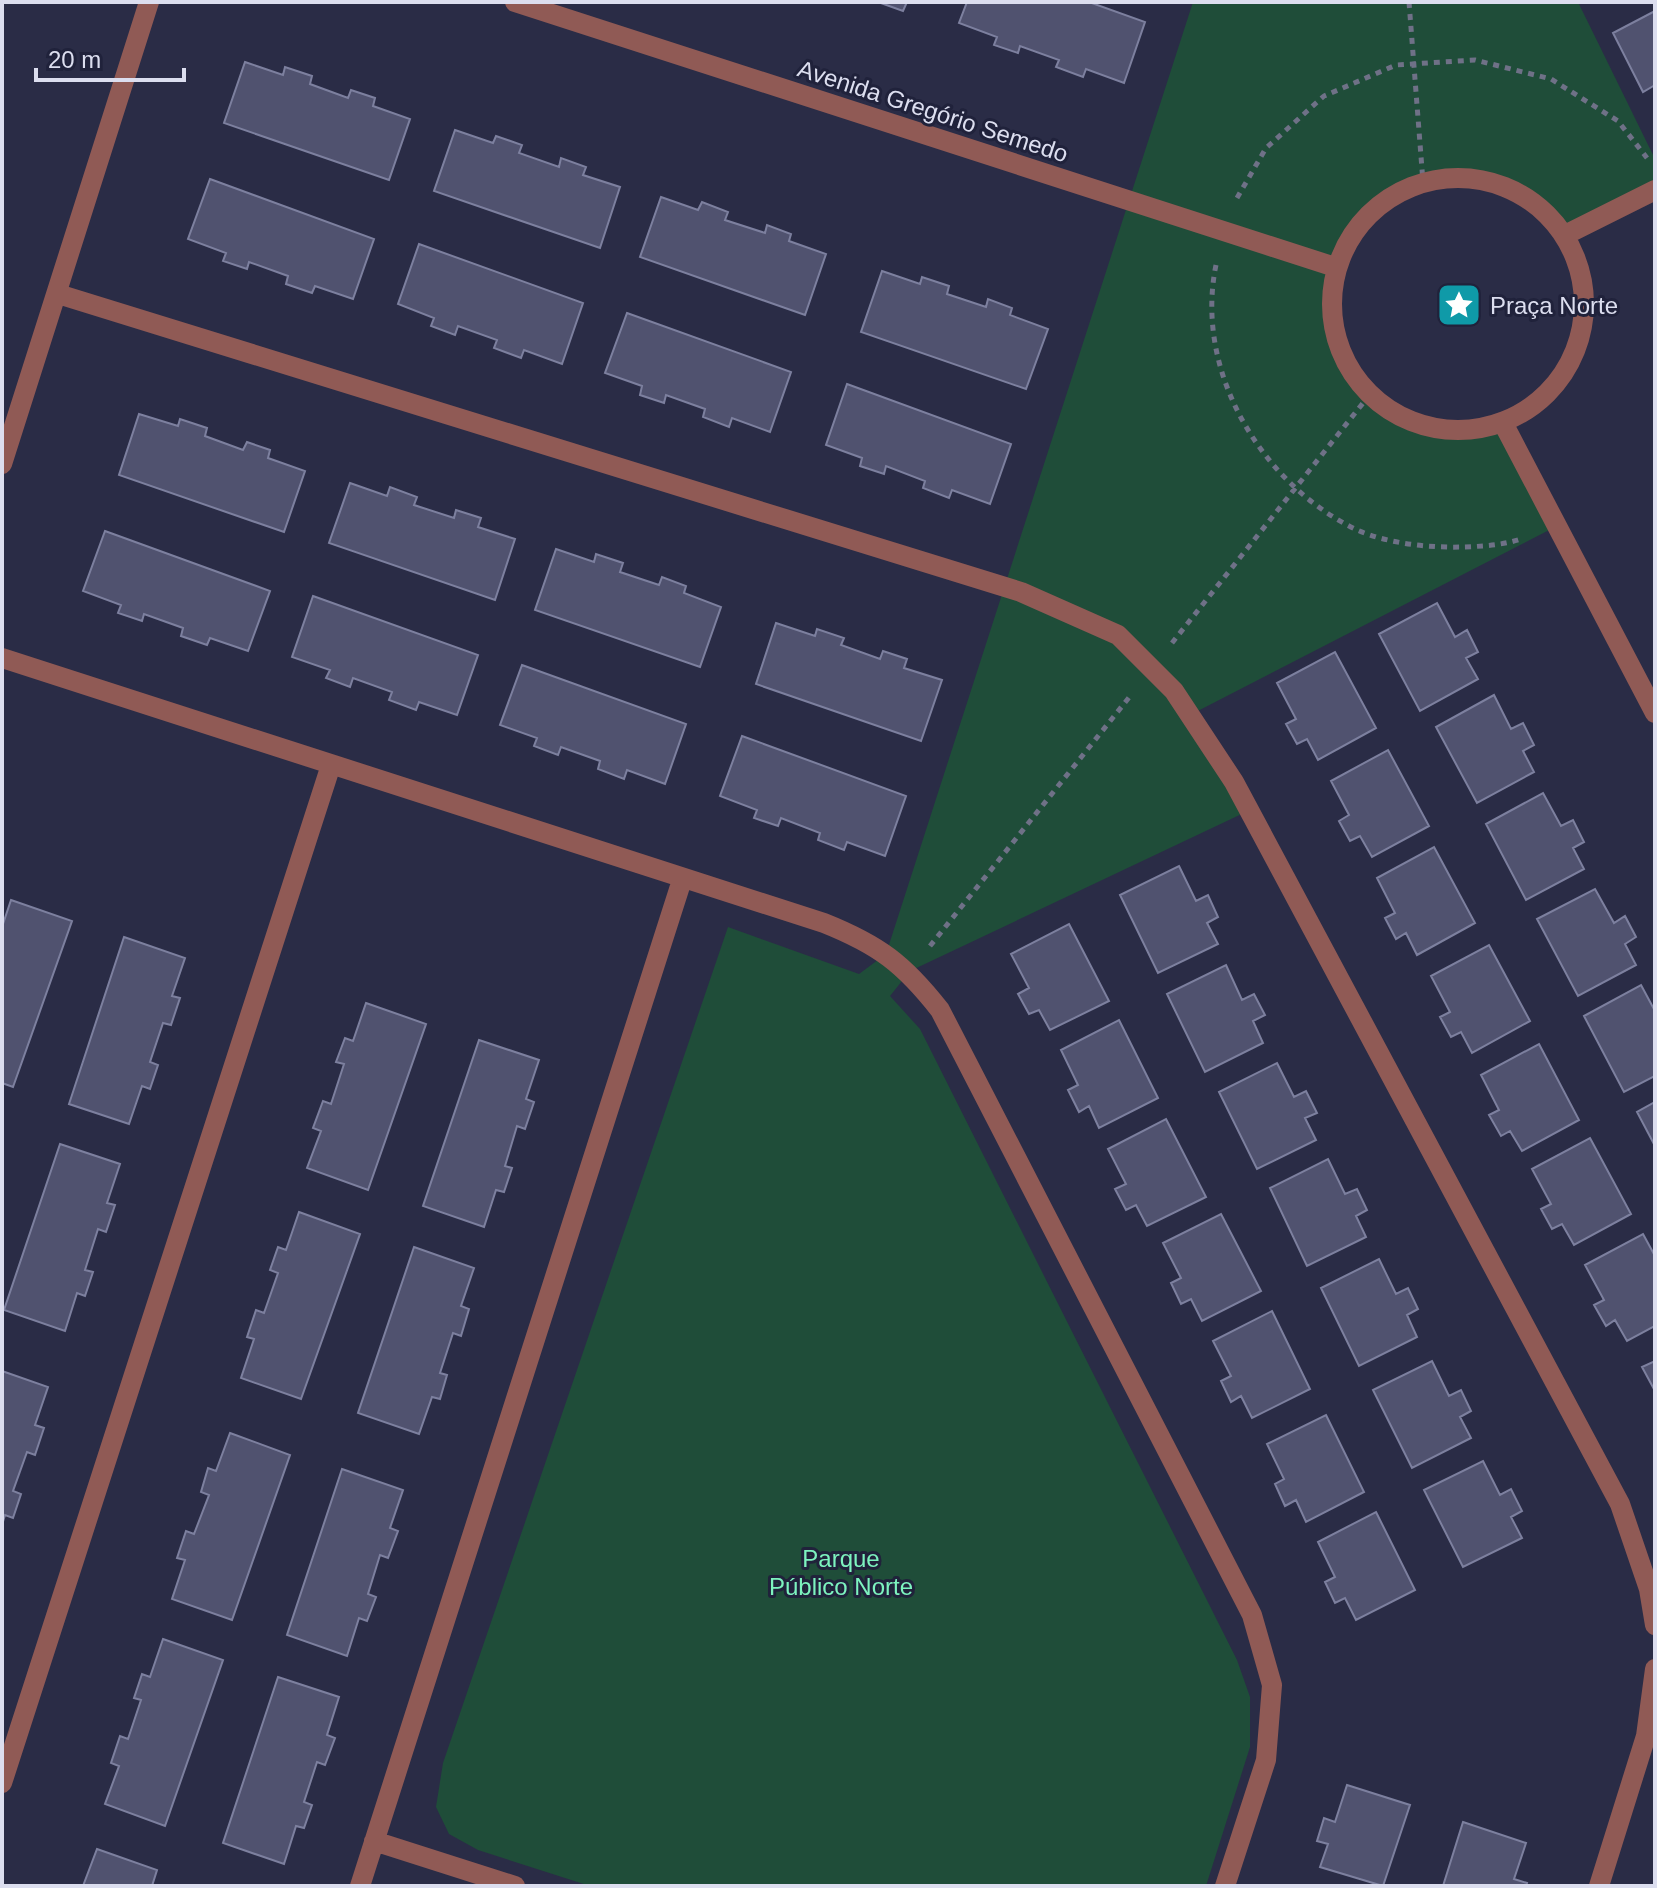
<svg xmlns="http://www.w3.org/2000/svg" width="1657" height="1888" viewBox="0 0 1657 1888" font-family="Helvetica,sans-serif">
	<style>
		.green { fill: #1f4d39 }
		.building { fill: #50526f; stroke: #7d809f; stroke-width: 2 }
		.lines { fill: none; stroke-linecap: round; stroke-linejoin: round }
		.path { stroke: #6f7187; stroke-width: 5; stroke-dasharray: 6 6; stroke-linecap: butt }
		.minor { stroke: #905a55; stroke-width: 20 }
		.labels { text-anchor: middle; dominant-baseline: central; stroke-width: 6; stroke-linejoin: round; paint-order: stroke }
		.street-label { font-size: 24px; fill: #dcdeef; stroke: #20223b }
		.poi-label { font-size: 24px; fill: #dcdeef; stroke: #20223b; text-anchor: start }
		.park-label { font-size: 24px; fill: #7df3bf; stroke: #20223b }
	</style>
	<rect width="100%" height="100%" fill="#2a2c46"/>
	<path class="green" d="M1193 2H1578L1655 159V190L1565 235C1547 215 1530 196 1504 186 1438 158 1358 200 1336 266 1314 328 1361 411 1424 426 1451 433 1476 428 1503 423L1557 526 1190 715 1248 811 910 971 890 996 920 1029 1237 1660 1250 1697V1747L1206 1886H590L478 1850 449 1834 436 1807 443 1763 728 927 859 974 886 954Z"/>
	<path class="building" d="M878 2H907L903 11Z
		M967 2H1089L1145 22 1124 83 1086 69 1083 77 1056 67 1059 60 1020 46 1018 53 994 45 997 37 959 23Z
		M1655 11V85L1643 92 1613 33Z
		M245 62 283 75 285 67 312 76 310 84 348 98 351 90 375 98 373 106 410 119 389 180 224 123Z
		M455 130 493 143 496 136 522 145 519 153 559 167 561 158 586 167 583 175 620 187 600 248 434 191Z
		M210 179 374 239 353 299 315 286 312 293 286 284 288 276 249 262 247 269 223 261 226 253 188 239Z
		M661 197 698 210 702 202 728 212 725 220 765 233 767 225 791 234 789 241 826 254 805 315 640 257Z
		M419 244 583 303 562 364 524 350 521 358 494 348 497 340 458 326 455 335 431 326 434 318 398 304Z
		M882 271 920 284 922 277 949 286 947 294 986 307 988 299 1012 308 1010 315 1048 329 1026 389 861 332Z
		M627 313 791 372 770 432 732 418 729 427 703 417 705 409 666 395 664 403 640 395 642 386 605 373Z
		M847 384 1011 444 990 504 952 490 949 498 923 488 925 481 886 466 884 474 860 466 862 458 826 445Z
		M139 414 178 426 180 419 207 428 205 436 243 450 247 442 270 450 268 458 305 471 284 532 119 475Z
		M350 483 387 496 390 487 417 497 414 505 454 518 456 510 481 518 478 527 515 539 495 600 329 543Z
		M105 531 270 591 248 651 210 638 207 645 181 636 183 628 144 614 142 621 118 613 121 605 83 591Z
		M556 549 594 562 596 554 623 563 620 572 659 585 662 577 686 586 684 593 721 607 700 667 535 610Z
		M313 596 478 655 457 715 419 702 416 710 389 700 392 692 353 678 350 687 326 678 330 670 292 657Z
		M1437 603 1455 637 1467 630 1478 652 1466 658 1478 679 1420 711 1379 634Z
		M776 623 815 636 817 629 844 638 841 645 880 659 883 651 907 659 904 668 942 680 921 741 756 684Z
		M1335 652 1376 728 1318 760 1307 739 1297 744 1286 724 1296 719 1277 683Z
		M522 665 686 724 665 784 627 770 624 779 598 769 600 761 561 747 558 755 534 746 537 738 500 725Z
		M1494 695 1511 729 1523 723 1534 745 1523 751 1534 772 1477 803 1436 727Z
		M742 736 906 796 885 856 847 842 844 850 818 840 820 833 781 818 778 826 754 818 757 810 720 796Z
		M1388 750 1429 826 1372 857 1360 836 1350 841 1339 821 1349 815 1331 781Z
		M1543 793 1561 826 1573 820 1584 842 1573 848 1584 869 1526 900 1486 824Z
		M1434 847 1475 923 1417 955 1406 933 1396 939 1385 918 1395 913 1377 878Z
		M1179 866 1196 901 1208 895 1218 917 1207 923 1218 944 1158 973 1120 895Z
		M1595 889 1614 923 1625 916 1636 937 1625 944 1636 965 1578 996 1537 919Z
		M11 900 72 921 13 1087 2 1083V927Z
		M1069 924 1109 1001 1050 1030 1039 1010 1029 1014 1018 994 1029 988 1011 954Z
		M124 937 185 958 172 996 180 998 171 1025 163 1023 150 1062 158 1065 150 1089 142 1086 129 1124 69 1104Z
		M1489 945 1530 1021 1472 1053 1461 1032 1451 1037 1440 1017 1450 1012 1431 976Z
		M1226 965 1242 1000 1254 994 1265 1015 1253 1021 1263 1043 1205 1072 1167 994Z
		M1641 985 1655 1011V1076L1624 1092 1584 1016Z
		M366 1003 426 1024 368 1190 307 1168 321 1131 313 1128 323 1101 331 1104 344 1064 336 1062 345 1038 353 1041Z
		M1119 1020 1158 1098 1099 1128 1089 1106 1079 1112 1068 1090 1078 1085 1061 1050Z
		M479 1040 539 1060 526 1099 534 1102 525 1129 517 1126 505 1166 512 1168 504 1192 496 1190 484 1227 423 1206Z
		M1539 1044 1579 1120 1522 1151 1510 1131 1501 1136 1489 1115 1499 1110 1481 1075Z
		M1277 1063 1294 1097 1306 1091 1317 1113 1305 1118 1316 1140 1257 1169 1219 1092Z
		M1655 1102V1146L1637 1112Z
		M1166 1119 1206 1197 1147 1226 1136 1205 1126 1210 1115 1189 1126 1184 1108 1149Z
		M1590 1138 1631 1214 1574 1245 1562 1224 1552 1229 1541 1209 1551 1204 1532 1169Z
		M60 1144 120 1164 107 1203 115 1205 106 1232 98 1229 85 1270 93 1272 85 1296 77 1293 65 1331 4 1310Z
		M1328 1159 1345 1194 1357 1189 1367 1210 1356 1216 1366 1237 1307 1266 1270 1188Z
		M299 1212 360 1234 301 1399 241 1378 254 1339 247 1337 256 1310 264 1313 278 1273 270 1270 278 1247 286 1250Z
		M1221 1214 1261 1291 1202 1321 1191 1299 1181 1304 1171 1283 1181 1278 1163 1243Z
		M1643 1234 1655 1256V1326L1627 1341 1615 1320 1606 1326 1594 1305 1604 1300 1585 1265Z
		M414 1247 474 1268 461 1306 469 1309 461 1336 453 1333 440 1373 447 1375 440 1399 432 1397 419 1434 358 1413Z
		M1379 1259 1396 1294 1408 1288 1418 1309 1407 1315 1417 1337 1359 1366 1321 1288Z
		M1272 1311 1310 1389 1252 1418 1241 1396 1231 1402 1221 1381 1231 1376 1213 1341Z
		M1432 1361 1449 1396 1461 1390 1471 1411 1460 1417 1471 1438 1412 1468 1373 1390Z
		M1655 1361V1391L1642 1367Z
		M2 1371 48 1387 35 1425 44 1428 35 1455 27 1452 13 1491 21 1494 13 1518 5 1515 2 1525Z
		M1326 1415 1364 1492 1306 1522 1296 1500 1285 1506 1275 1484 1284 1479 1267 1444Z
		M230 1433 290 1455 232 1620 172 1599 185 1560 177 1558 186 1531 194 1534 209 1495 201 1492 208 1468 216 1471Z
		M1483 1461 1500 1495 1511 1489 1522 1511 1511 1517 1522 1538 1463 1567 1424 1490Z
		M342 1469 403 1490 390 1528 398 1531 388 1558 380 1555 368 1594 376 1597 367 1621 359 1618 347 1656 287 1635Z
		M1376 1512 1415 1590 1356 1620 1345 1598 1335 1603 1325 1582 1335 1577 1318 1542Z
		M163 1639 223 1660 165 1826 105 1804 119 1766 111 1763 120 1736 128 1739 141 1700 134 1698 142 1674 150 1677Z
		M278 1677 339 1697 327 1735 335 1738 325 1765 317 1762 304 1802 312 1805 304 1828 296 1826 284 1864 223 1843Z
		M1347 1785 1410 1805 1383 1886 1320 1867 1328 1844 1317 1841 1324 1818 1335 1822Z
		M1463 1822 1526 1843 1514 1879 1527 1883 1526 1886H1443Z
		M97 1849 157 1870 152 1886H83Z"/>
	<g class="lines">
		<path class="path" d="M1409 2 1423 182
			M1237 198 1266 148 1324 96 1396 65 1475 60 1551 79 1618 121 1647 158
			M1216 265C1194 371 1261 484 1357 530 1389 544 1430 548 1465 547 1486 546 1504 545 1524 538
			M1172 643 1371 393
			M930 946 1131 695"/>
		<path class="minor" d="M515 2 1335 267
			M1332 304a126 126 0 1 1 252 0a126 126 0 1 1-252 0Z
			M1565 235 1655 190
			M58 294 1021 592 1118 635 1174 691 1234 782 1620 1504 1649 1589 1655 1625
			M1503 423 1655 713
			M2 464 149 2
			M2 658 824 923C879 945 904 964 940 1010L1252 1615 1272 1685 1266 1760 1225 1886
			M2 1783 331 765
			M374 1841 515 1886
			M360 1886 682 880
			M1599 1886 1646 1736 1655 1669"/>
	</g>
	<defs>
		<g id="sight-square" transform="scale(2.3)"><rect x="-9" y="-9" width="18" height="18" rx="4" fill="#0f9aa8" stroke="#20223b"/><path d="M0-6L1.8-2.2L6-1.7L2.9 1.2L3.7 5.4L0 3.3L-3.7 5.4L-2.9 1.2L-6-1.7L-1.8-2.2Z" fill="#fff"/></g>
	</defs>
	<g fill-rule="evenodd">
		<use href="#sight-square" x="1459" y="305"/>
	</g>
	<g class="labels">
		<g class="street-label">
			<text transform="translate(933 111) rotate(18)">Avenida Gregório Semedo</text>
		</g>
		<g class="poi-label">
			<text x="1490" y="305">Praça Norte</text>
		</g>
		<g class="park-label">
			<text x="841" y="1558">Parque<tspan x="841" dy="28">Público Norte</tspan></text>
		</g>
	</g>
	<rect width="1657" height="1888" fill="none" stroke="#dcdeef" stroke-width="8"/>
	<path d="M36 68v12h148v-12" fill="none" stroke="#dcdeef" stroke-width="4"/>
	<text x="48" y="68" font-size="24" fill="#dcdeef" stroke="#20223b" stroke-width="6" paint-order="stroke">20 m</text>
</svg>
